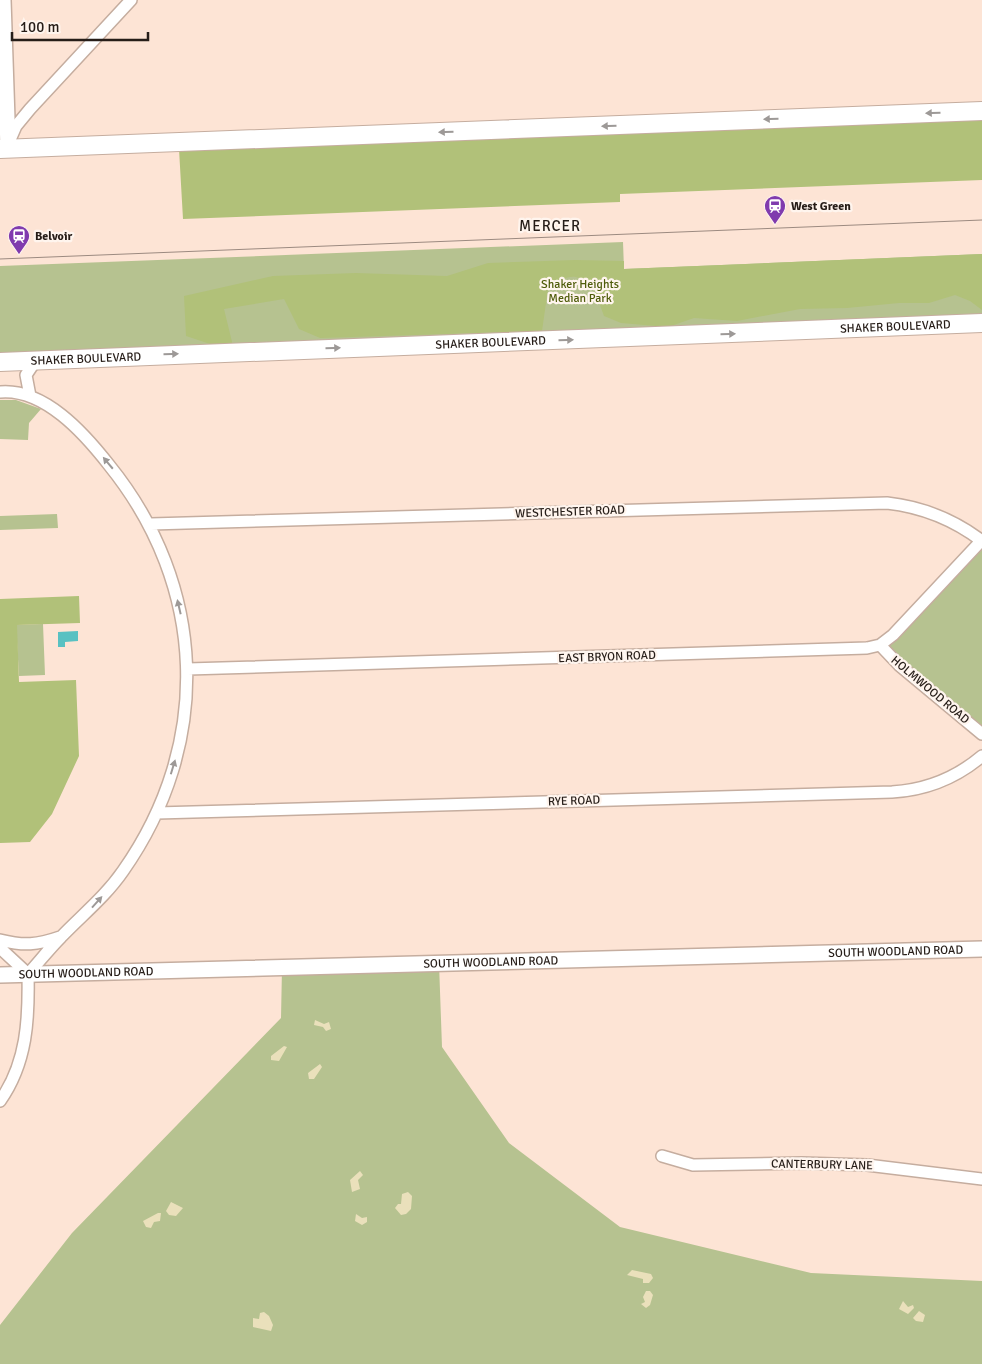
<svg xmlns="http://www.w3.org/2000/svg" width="982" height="1364" viewBox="0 0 982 1364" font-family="Signika,sans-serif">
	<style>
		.green { fill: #b6c290 }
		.forest { fill: #b1c179 }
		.sand { fill: #eae0bb }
		.water { fill: #59c1c2 }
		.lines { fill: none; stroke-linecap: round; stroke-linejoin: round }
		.street-casing { stroke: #c5ad9f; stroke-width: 14 }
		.secondary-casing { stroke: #c5ad9f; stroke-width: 18 }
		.primary-casing { stroke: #c5ad9f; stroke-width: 20 }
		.street { stroke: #fff; stroke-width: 11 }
		.secondary { stroke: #fff; stroke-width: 15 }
		.primary { stroke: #fff; stroke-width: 18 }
		.tram { stroke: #9c8a80; stroke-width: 1 }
		.oneway { fill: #9d9997 }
		.labels { text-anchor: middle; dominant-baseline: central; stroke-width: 4.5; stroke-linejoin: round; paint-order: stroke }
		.poi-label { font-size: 12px; font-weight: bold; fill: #261d18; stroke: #fff5ee; text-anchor: start }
		.park-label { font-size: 12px; fill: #4f5c0a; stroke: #fff5ee }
		.street-label { font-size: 12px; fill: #261d18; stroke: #fff5ee }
		.quarter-label { font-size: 15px; letter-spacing: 1px; fill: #261d18; stroke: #fff5ee }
	</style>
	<rect width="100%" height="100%" fill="#fde4d5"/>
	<path class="green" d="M623 242 624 269 982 254V323L0 362V266Z
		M16 400 41 409 29 423 28 440 0 439V400Z
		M57 514 58 528 0 530V516Z
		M982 541V734L880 645Z
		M43 624 45 675 19 676 16 625Z
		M439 963 442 1047 509 1143 620 1227 811 1273 982 1281V1364H0V1325L72 1233 281 1018 282 968Z"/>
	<path class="forest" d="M982 117V180L620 194V202L183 219 179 149Z
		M982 254V310L970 301 955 295 929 303H899L847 308 800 309 737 321 694 318 668 327 621 323 604 316 592 284C571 272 568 276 548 289L542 331 320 338 299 329 284 299 224 309 233 346H216L186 336 184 296 273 276 356 273 447 276 488 263 575 260 624 261V269Z
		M79 596 80 623 17 625 19 682 76 680 79 756 52 814 30 842 0 843V599Z"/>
	<path class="sand" d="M315 1020 324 1024 329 1022 331 1029 326 1031 323 1027 314 1025Z
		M284 1046 287 1047 279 1061 271 1060V1056Z
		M320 1064 322 1067 314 1079H309L308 1073Z
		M360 1171 363 1175 358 1180 360 1189 352 1192 350 1180Z
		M408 1192 412 1196 411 1209 406 1214 401 1215 395 1208 398 1204H401L402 1194Z
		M171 1202 183 1208 176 1216 169 1215 166 1211Z
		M158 1213H161L160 1221 154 1222 151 1228 146 1227 143 1221Z
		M356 1214 362 1218 367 1217V1222L362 1225 355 1221Z
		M632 1270 651 1274 653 1278 649 1283H643V1279L627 1275Z
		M646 1291H650L653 1295 650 1305 646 1308 641 1304 645 1302 643 1297Z
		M903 1301 908 1307 913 1305 914 1308 908 1314 899 1309Z
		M919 1311 925 1315 923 1322 916 1321 913 1318Z
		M264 1312 269 1316 273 1325 271 1331 253 1327V1318L259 1319 260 1313Z"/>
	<path class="water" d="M78 631V641L65 642V647H58V632Z"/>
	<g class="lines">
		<g class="street-casing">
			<path id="street" d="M9 142 16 126 30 109 131 0
				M0 392C44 388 84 433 109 465 207 586 213 743 123 871 105 897 82 915 61 937 49 949 39 962 28 974
				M30 396 26 375 36 360
				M151 524 887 503C923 507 953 519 982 541
				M880 645 899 665 982 734
				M188 669 867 648 880 645 893 635 982 540
				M157 813 892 792C926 790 956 778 982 756
				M0 940C24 946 37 945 60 937
				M0 948 28 974
				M0 1101C27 1063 29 1019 28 974
				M662 1156 693 1165 802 1163 867 1165 982 1179"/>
		</g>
		<g class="secondary-casing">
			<g id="secondary">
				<path d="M3 0 8 149"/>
				<path id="s1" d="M0 975 982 949"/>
			</g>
		</g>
		<g class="primary-casing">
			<g id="primary">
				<path d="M0 149 982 111"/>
				<path id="s2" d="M0 362 982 323"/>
			</g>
		</g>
		<use href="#street" class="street"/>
		<use href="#secondary" class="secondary"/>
		<use href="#primary" class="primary"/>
		<path class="tram" d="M0 259 982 220"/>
	</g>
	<defs><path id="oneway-solid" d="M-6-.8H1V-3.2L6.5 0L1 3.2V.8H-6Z" transform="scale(1.25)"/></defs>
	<g class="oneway">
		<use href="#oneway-solid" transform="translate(933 113) rotate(178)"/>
		<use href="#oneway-solid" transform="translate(771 119) rotate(178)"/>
		<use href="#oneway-solid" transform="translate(609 126) rotate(178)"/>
		<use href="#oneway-solid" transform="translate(446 132) rotate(178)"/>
		<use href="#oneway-solid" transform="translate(728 334) rotate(-2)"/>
		<use href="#oneway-solid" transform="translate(566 340) rotate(-2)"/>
		<use href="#oneway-solid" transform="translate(333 348) rotate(-2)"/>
		<use href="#oneway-solid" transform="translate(171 354) rotate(-2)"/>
		<use href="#oneway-solid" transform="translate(108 463) rotate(-130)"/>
		<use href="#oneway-solid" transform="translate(179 607) rotate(-103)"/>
		<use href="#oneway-solid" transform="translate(173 767) rotate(-73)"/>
		<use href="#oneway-solid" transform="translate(97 902) rotate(-48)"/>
	</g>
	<defs>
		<g id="station-pin" transform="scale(1.125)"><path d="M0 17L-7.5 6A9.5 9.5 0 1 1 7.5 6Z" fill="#803bae" stroke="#fff5ee"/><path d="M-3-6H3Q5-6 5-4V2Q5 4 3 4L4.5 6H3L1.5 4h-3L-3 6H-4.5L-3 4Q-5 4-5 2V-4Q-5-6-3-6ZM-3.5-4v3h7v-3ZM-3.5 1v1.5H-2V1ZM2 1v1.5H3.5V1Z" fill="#fff"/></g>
	</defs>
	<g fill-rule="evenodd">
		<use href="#station-pin" x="775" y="206"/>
		<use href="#station-pin" x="19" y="236"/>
	</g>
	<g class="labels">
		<g class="poi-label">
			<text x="791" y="206">West Green</text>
			<text x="35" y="236">Belvoir</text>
		</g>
		<g class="park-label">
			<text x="580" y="284">Shaker Heights<tspan x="580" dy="14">Median Park</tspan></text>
		</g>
		<g class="street-label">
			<text stroke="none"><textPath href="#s2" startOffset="896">SHAKER BOULEVARD</textPath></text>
			<text stroke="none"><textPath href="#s2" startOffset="491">SHAKER BOULEVARD</textPath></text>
			<text stroke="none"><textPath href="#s2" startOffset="86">SHAKER BOULEVARD</textPath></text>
			<text transform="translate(570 512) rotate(-2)">WESTCHESTER ROAD</text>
			<text transform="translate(607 657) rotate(-2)">EAST BRYON ROAD</text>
			<text transform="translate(930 690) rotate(40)">HOLMWOOD ROAD</text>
			<text transform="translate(574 801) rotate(-2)">RYE ROAD</text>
			<text stroke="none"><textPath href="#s1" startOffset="896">SOUTH WOODLAND ROAD</textPath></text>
			<text stroke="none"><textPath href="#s1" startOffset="491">SOUTH WOODLAND ROAD</textPath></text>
			<text stroke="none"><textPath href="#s1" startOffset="86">SOUTH WOODLAND ROAD</textPath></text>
			<text transform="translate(822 1165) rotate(1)">CANTERBURY LANE</text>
		</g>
		<g class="quarter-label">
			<text x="550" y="226">MERCER</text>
		</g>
	</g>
	<path d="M12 32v8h136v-8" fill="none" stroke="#261d18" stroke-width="2.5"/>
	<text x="20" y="32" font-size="15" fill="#261d18" stroke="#fff5ee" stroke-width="4" paint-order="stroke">100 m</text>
</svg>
